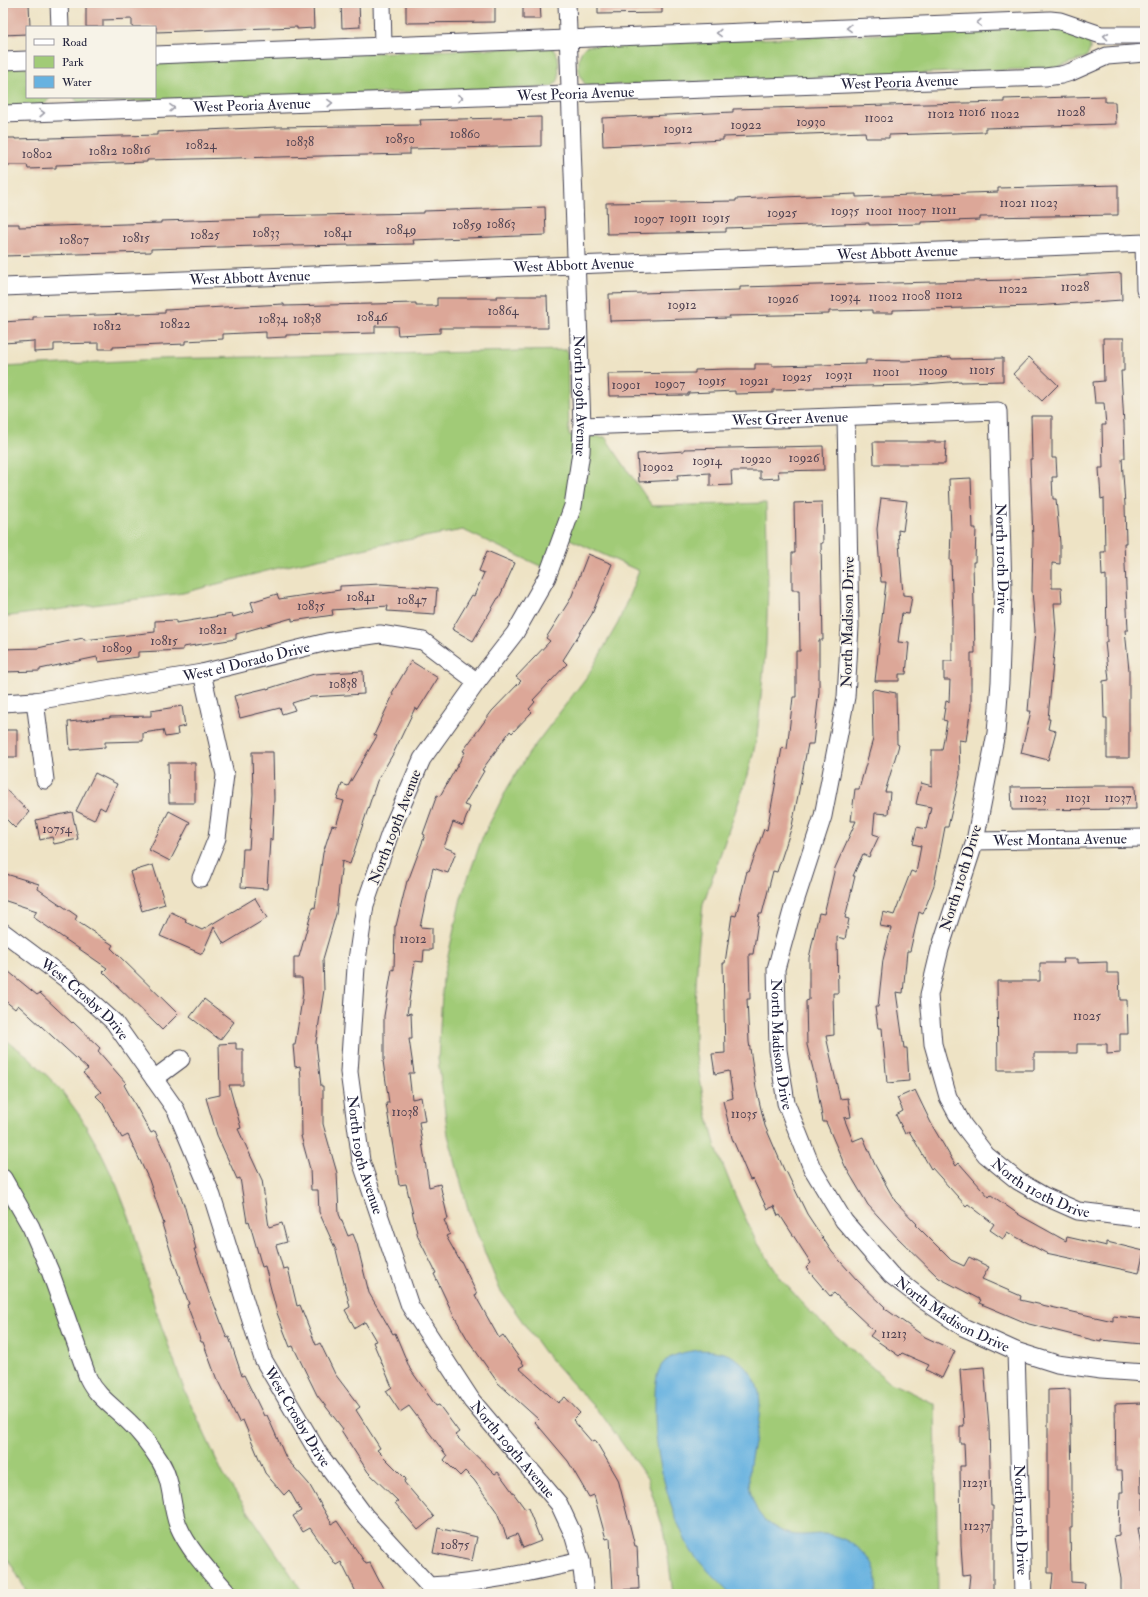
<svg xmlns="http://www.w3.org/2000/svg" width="1148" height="1597" viewBox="0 0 1148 1597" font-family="'IM FELL Double Pica',serif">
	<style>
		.green { fill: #a1cb77; stroke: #627659 }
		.water { fill: #67b2e0; stroke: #446a8e }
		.building { fill: #dca798 }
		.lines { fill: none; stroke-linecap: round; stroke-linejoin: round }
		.minor-casing { stroke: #413f50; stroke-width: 19 }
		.minor { stroke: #fff; stroke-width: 17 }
		.oneway { stroke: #9c9ca7 }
		.labels { text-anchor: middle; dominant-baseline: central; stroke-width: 3; stroke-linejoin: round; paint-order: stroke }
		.number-label { font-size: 13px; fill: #504352 }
		.street-label { font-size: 15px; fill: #22223b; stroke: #f7f3e8 }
	</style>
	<rect width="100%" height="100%" fill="#f7f3e8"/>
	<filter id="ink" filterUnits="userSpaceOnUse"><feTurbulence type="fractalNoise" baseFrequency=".025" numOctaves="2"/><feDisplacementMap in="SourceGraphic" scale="8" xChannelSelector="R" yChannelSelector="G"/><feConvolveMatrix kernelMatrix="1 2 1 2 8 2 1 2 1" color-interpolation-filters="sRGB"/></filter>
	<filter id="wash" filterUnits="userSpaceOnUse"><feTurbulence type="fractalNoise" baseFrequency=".012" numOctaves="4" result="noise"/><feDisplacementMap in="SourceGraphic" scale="16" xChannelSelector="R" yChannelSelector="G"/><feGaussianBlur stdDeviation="0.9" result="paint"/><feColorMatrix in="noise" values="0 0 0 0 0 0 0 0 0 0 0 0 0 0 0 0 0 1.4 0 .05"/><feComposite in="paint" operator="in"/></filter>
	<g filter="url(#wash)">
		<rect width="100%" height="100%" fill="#eee3c5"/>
		<path class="green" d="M1056 27 1085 37 1090 43V50L1086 57 1057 68 587 86C577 77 575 55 586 46Z
			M551 47C561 53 558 68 559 78L557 82 551 87 78 103 74 97H155V60Z
			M27 65V97L50 98 44 105 3 109V66Z
			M567 350 569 435 605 437 652 506 766 503 768 588 766 645 757 737 748 775 703 904 698 950 695 1004V1050L704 1102 716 1148 734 1193 755 1239 781 1279 816 1318 889 1382 935 1404 938 1594H673L665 1534 647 1478 604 1418 544 1352 500 1290 470 1216 448 1135 438 1059 443 978 461 898 482 838 508 787 529 753 588 675 618 623 639 571 563 536 549 570 463 530 385 544 278 568 183 593 3 617V367L160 359Z
			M3 1038 28 1056 61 1090 80 1116 99 1149 117 1186 132 1225 155 1308 184 1389 223 1474 304 1594H28L3 1550Z"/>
		<path class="water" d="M699 1350C721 1351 735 1353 749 1371 774 1403 748 1445 749 1480 749 1487 751 1495 753 1501 755 1504 756 1509 758 1512 764 1521 777 1530 787 1533 798 1537 812 1534 823 1534 852 1536 886 1563 875 1594H731C719 1581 704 1568 693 1554 686 1544 682 1532 677 1521 662 1481 654 1446 655 1402 655 1391 655 1376 661 1366 669 1354 685 1352 699 1350Z"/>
		<g id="blocks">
			<path class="building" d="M3 3H29L30 27H27V34L3 35Z
				M86 3H313L314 28 297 29V27L156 32V27H132V19L103 20V27H86Z
				M341 3H359L360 27 342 28Z
				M406 3H495V22L406 23Z
				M523 3H540L541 19H523Z
				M598 3H662V13L598 14Z
				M1105 96V102H1115L1116 124 985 128V132L889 135V138H866L865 132 723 137V140L603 146 602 118 733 112V109L1004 102V99Z
				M541 117V146L410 149V154L147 160V162L56 165V168L28 169 27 165H3V138H15V139L157 135V132L278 127 421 125 420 120Z
				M1118 185V215L980 217V220L921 222V224L869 225V223L726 228V232L607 234 606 203 736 201V199L856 194V197L998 192V188Z
				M545 207 546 235 413 240 414 244 293 246V245L151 249V252L3 256V224H19V227L161 223V221L260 218V216L424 213V211Z
				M1121 273 1122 300 1034 306 893 310V313H872V310L829 311V314L729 316 730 318 610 321 609 294 740 290V287L1011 280V279Z
				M497 296H547L548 328H440V333L398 335 397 326H375V333L286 335V337L266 338V332L223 334V339L185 341V344L113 347V349H99V343L54 344V351L34 352V341L3 343V322L33 320V317L165 313V310L284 304V306L416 303V306H437V298H497Z
				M1103 338H1124V371H1121L1124 425 1125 458H1122L1125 505 1126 543H1124L1128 630H1125L1129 670V758H1107V718H1104L1103 681 1109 680 1105 642H1107L1106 575 1102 576 1101 552H1105L1104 498 1101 499 1099 468H1103L1102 425H1106L1104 403H1095L1093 382 1104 381Z
				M951 357 952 359 1003 358V381L961 382V381L914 385 814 387V389L773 390V393L735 394V391L688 393V395L609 396 608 374 695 373V370L727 369H755V364H772V366L866 364V360L905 361Z
				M1029 357 1058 385 1042 401 1013 374Z
				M1031 416H1052V458H1056L1057 477H1052L1053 499H1056L1060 543V564L1052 563V588H1061L1062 603H1054L1056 630 1048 719H1050L1048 729 1056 731 1048 760 1021 753 1031 711H1028L1035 631 1032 590 1033 539 1030 459H1032Z
				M873 442H946L945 464H874Z
				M823 446 824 470 778 471 779 478 760 479V471H731L732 485 710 486V473L677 475 678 480 639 482 637 454 684 451V449Z
				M971 478 973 528H976L975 562H973L975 653H971V706L966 741 959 740 960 775 948 827H945L934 885 923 914 919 912 910 951H907L903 993 896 992 904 1048H907L909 1081 887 1083 882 1028H878L875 1007H878L883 960 891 928 880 926 883 912 894 915 911 871 916 873 921 846 913 844 917 827 926 829 931 807 916 804 921 783 932 786V750H942L947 721 943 720 946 701 949 702 950 680H944V661H952V616H953L951 561H950L951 528 949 479Z
				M881 498 907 501 903 531 898 530 903 595 912 596 909 614 902 613 898 642 909 643 906 674H899V681H875L886 582H881L877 529Z
				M822 502 823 543H821L823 640H819V692L813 744H808L792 826 777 872 773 871 762 914H759L753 954H749L750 999H747L749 1042 756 1088 765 1126 785 1172 786 1171 807 1214 832 1252 857 1280 885 1307 884 1308 925 1337 955 1351 942 1378 926 1370 929 1365 902 1353 899 1356 870 1336 874 1331 834 1293 830 1296 806 1268 811 1263 780 1215 778 1216 774 1206 767 1209 753 1179 750 1180 732 1138 723 1101 733 1098 729 1071 715 1074 712 1054 725 1053 723 963H725L732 915 736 916 747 871 749 872 764 829 767 830 782 748 787 749 793 697H796V651H800L799 590H792V553H795L794 503Z
				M487 551 515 563 499 598H498L473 641 452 629 472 595 474 596 484 573 479 571Z
				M588 554 612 564 592 614 563 660 567 664 533 700 535 702 529 709 532 712 512 733 510 731 482 770 484 771 464 805 470 807 463 826 453 822 444 847 456 852 448 873 433 868 420 927 432 928V950H424L423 962 415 961 407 1014 411 1013 412 1039H409L414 1073H409L412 1099 421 1097 425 1121 419 1122 429 1187 440 1184 448 1219 444 1220 450 1234 446 1236 460 1261H461L477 1294 475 1295 499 1338 503 1335 524 1365 519 1368 558 1403 565 1397 580 1413 573 1420 592 1442 595 1440 618 1479 635 1546H637L639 1589 613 1590 610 1538 606 1539 594 1495 589 1497 568 1461 535 1422 538 1419 498 1383 468 1340 453 1314 434 1274 436 1273 418 1237 406 1184 399 1185 386 1103H389L383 1061 384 1060V1016L392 969 394 970 395 926H396L407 881H408L425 835 423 834 437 795 440 796 465 752 463 751 492 711 521 681 516 677 550 641 546 638 571 598Z
				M381 584 437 588 435 614 387 611 388 606 332 610 333 615 292 621V618L236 634V639L183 647V650L138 652V657L98 662 97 657 40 669V671L3 672V649L38 648 83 638 84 640 155 632V621L176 620V623L232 614 233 617 254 611 251 602 277 594 279 599 340 590V586Z
				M411 661 438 678 418 710 415 708 393 754 377 781 350 864 342 861 336 914 323 959 324 990 316 1042 321 1086H323V1124L337 1173 339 1214 348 1236 353 1234 357 1244 369 1293 393 1334 395 1333 410 1369 436 1406 439 1405 459 1432 455 1435 495 1474 498 1472 525 1509 528 1508 541 1541 523 1548 517 1534 507 1538 497 1512 474 1480 465 1471 460 1476 444 1460 447 1456 409 1406 400 1412 386 1391 392 1387 373 1342 376 1341 365 1322 355 1328 345 1310 350 1307 336 1250 319 1212 318 1190H311L310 1169 301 1136H302L301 1079 300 1066 295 1067 293 1045H295L303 993 302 978H294V957H299L313 907 315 908 323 853 332 825 336 826 344 801 337 799 342 784 348 786 377 736 374 735 393 695 392 693Z
				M363 671 364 694 311 697 292 703 295 710 282 714 280 708 240 718 234 696 267 688V689L314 674Z
				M874 689 896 693 897 744 899 745 885 792H890L888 814 875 813 873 834 879 836 869 857 863 854 853 876H855L845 918 849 919 845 939 837 937 838 993H833L834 1035 826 1036 840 1099 848 1098 851 1117 844 1118 853 1141 863 1137 875 1165 895 1201 917 1224 916 1225 951 1260 964 1266 969 1257 989 1267 982 1279 1021 1296 1020 1300 1113 1321V1316L1144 1319 1142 1344 1101 1340V1342L1029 1324 979 1303 981 1300 939 1278 898 1238 868 1205 845 1166 826 1122H823L816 1081 807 1045 806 1001 809 1000V958L819 913 824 914 835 868 856 821H851L855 789H859L873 739 872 691Z
				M182 706 185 726 177 728 178 735 165 737 163 730 143 733V741L105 742V747L70 750 68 722 110 718V717L151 716V711Z
				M3 730H17V757H3Z
				M252 752H273L274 799 272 840 270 839 267 889 241 887 243 849H249L253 794Z
				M168 763H195V803H169Z
				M95 773 117 784 105 810 100 807 94 820 76 811Z
				M1096 786H1135L1136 809 1012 810 1011 787Z
				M3 787 29 812 15 828 3 816Z
				M169 811 190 822 170 861 149 850Z
				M72 812 78 839 54 844 52 837 40 840 36 820Z
				M153 865 165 904 142 911 130 872Z
				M6 874 39 884 38 889 77 916 75 920 113 945 111 948 178 1014 162 1030 103 972 107 968 33 917 37 911 3 900V883Z
				M255 898 267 918 224 944 214 927 202 954 160 936 171 912 186 919 185 922 202 930Z
				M1063 959H1078V963L1107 962V973H1119L1120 1000H1127L1128 1034H1120V1053L1107 1054V1044H1077V1053H1034V1070H998L997 981H1040V963H1064Z
				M3 967 37 995 40 993 72 1023 73 1022 100 1048 98 1051 126 1083 124 1085 151 1133 155 1131 168 1160 185 1208 196 1249H194L210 1296H211L227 1338 229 1337 242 1376 244 1375 264 1416 267 1415 286 1458 309 1484 332 1524 337 1521 366 1564 370 1563 386 1594H357L341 1562 336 1565 310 1528 303 1532 293 1516 301 1511 289 1490 284 1495 265 1473 243 1420 239 1422 218 1379 217 1380 203 1342H201L187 1305 189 1304 172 1256 162 1224H164L149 1180 128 1135 122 1138 102 1102 96 1096 101 1092 83 1073 88 1069 18 1005 15 1009 3 999Z
				M204 999 234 1022 220 1040 190 1017Z
				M236 1043V1049H243V1085H229L241 1128 238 1129 262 1180 269 1227 282 1223 287 1242 276 1245 283 1269 288 1268 297 1306 300 1305 316 1345 320 1343 335 1374 360 1407 356 1410 380 1448 377 1450 406 1479 404 1482 434 1517 418 1530 395 1503 398 1501 368 1472 341 1430 343 1429 317 1395 293 1346 290 1347 277 1313 265 1266 262 1267 249 1221 247 1222 240 1178 237 1179 217 1135 206 1098 220 1095 219 1044Z
				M915 1090 933 1127 956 1166 959 1163 989 1197 991 1195 1021 1216 1066 1241 1067 1237 1107 1246V1242L1144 1251 1139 1273 1046 1253 1007 1232 1003 1239 990 1230 994 1224 968 1204 966 1206 932 1168 931 1169 909 1131 905 1134 896 1115 903 1111 897 1098Z
				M984 1367 989 1426 991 1506H993V1594H968L970 1575 963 1576 961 1546 960 1466H965L964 1443H960V1426H964L960 1369Z
				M1070 1389 1072 1477V1527H1070L1071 1582 1085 1583 1084 1594H1051L1053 1573H1048V1390Z
				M1142 1403 1143 1440H1140L1141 1493H1143V1528H1138L1145 1568 1144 1594H1121V1579L1114 1537 1119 1536 1120 1492H1123L1122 1471H1116L1115 1404Z
				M438 1528 477 1537 472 1561 433 1553Z"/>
		</g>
	</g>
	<g filter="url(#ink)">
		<use href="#blocks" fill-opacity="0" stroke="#413f50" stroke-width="1"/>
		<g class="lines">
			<g class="minor-casing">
				<g id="minor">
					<path d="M59 3 60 27"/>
					<path d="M382 3 383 46"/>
					<path id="s1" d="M567 3 582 426 581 452 573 506 547 577 515 633 477 682 422 759 390 833 365 905 356 967 349 1072 361 1161 410 1306 472 1401 559 1504 573 1534 581 1561 585 1594"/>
					<path d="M155 55 1050 20 1060 21 1101 35H1145"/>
					<path d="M3 61 27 60"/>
					<path id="s2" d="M3 114 1045 77 1061 75 1071 72 1107 56 1145 53"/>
					<path d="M1144 243 1145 290"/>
					<path id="s3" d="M3 287 1145 243"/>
					<path id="s4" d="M846 417 850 626 846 697 823 816 792 911 776 969 778 1050 786 1103 812 1168 844 1221 891 1275 926 1302 963 1327 1016 1351 1057 1364 1101 1370 1145 1373"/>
					<path id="s5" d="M582 426 998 411 1003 591 1000 682 996 733 975 841 940 949 929 995 933 1044 948 1097 963 1125 986 1155 1018 1181 1044 1196 1078 1211 1145 1219"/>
					<path d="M35 701 45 780"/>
					<path id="s6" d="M3 703 35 701 202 673 327 642 380 634 423 641 477 682"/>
					<path id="s7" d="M975 841 1145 838"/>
					<path d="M201 878 217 838 225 775 202 673"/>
					<path id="s8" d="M3 932 66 979 114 1022 176 1110 212 1196 263 1359 319 1454 365 1516 429 1586C481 1584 530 1572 581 1561"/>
					<path d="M154 1079 181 1059"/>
					<path d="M3 1178 31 1227 50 1271 88 1378C97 1397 114 1407 129 1422 141 1433 151 1447 160 1461 173 1482 170 1503 178 1525 189 1551 211 1573 229 1594"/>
					<path id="s9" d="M1016 1351 1023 1594"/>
				</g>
			</g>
			<use href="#minor" class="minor"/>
		</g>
		<defs><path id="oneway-chevron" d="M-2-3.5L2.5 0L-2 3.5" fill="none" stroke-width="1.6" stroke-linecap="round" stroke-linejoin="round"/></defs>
		<g class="oneway">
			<use href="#oneway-chevron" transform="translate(979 23) rotate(178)"/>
			<use href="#oneway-chevron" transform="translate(849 28) rotate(178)"/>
			<use href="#oneway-chevron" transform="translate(719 33) rotate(178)"/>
			<use href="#oneway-chevron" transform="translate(1106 36) rotate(-173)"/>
			<use href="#oneway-chevron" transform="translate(460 98) rotate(-2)"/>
			<use href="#oneway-chevron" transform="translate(330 103) rotate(-2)"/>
			<use href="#oneway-chevron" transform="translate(172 108) rotate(-2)"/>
			<use href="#oneway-chevron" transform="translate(42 113) rotate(-2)"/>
		</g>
	</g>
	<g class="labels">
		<g class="number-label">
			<text x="972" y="112">11016</text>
			<text x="1071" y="112">11028</text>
			<text x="941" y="114">11012</text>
			<text x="1005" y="114">11022</text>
			<text x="879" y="118">11002</text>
			<text x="811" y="122">10930</text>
			<text x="746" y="125">10922</text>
			<text x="678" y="129">10912</text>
			<text x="465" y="134">10860</text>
			<text x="400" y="139">10850</text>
			<text x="300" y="142">10838</text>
			<text x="201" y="145">10824</text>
			<text x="136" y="150">10816</text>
			<text x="103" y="151">10812</text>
			<text x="37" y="154">10802</text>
			<text x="1013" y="203">11021</text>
			<text x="1044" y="203">11023</text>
			<text x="944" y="210">11011</text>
			<text x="845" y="211">10935</text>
			<text x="879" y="211">11001</text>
			<text x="912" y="211">11007</text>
			<text x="782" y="213">10925</text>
			<text x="683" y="218">10911</text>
			<text x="716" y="218">10915</text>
			<text x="649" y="219">10907</text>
			<text x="501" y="224">10863</text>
			<text x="467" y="225">10859</text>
			<text x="401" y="230">10849</text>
			<text x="266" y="233">10833</text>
			<text x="338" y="233">10841</text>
			<text x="205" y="235">10825</text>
			<text x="136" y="238">10815</text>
			<text x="74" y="240">10807</text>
			<text x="1075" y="287">11028</text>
			<text x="1013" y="289">11022</text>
			<text x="949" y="295">11012</text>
			<text x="916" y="296">11008</text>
			<text x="845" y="297">10934</text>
			<text x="883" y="297">11002</text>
			<text x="783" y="299">10926</text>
			<text x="682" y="305">10912</text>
			<text x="503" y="311">10864</text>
			<text x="372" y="317">10846</text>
			<text x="273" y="319">10834</text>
			<text x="307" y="319">10838</text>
			<text x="175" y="324">10822</text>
			<text x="107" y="326">10812</text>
			<text x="982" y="370">11015</text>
			<text x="933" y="371">11009</text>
			<text x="886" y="372">11001</text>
			<text x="839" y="375">10931</text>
			<text x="797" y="377">10925</text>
			<text x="712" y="381">10915</text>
			<text x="754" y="381">10921</text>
			<text x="670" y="384">10907</text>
			<text x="626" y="385">10901</text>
			<text x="804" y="458">10926</text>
			<text x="756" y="459">10920</text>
			<text x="707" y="461">10914</text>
			<text x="658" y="467">10902</text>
			<text x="361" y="597">10841</text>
			<text x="412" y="600">10847</text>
			<text x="311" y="606">10835</text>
			<text x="213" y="630">10821</text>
			<text x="164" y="641">10815</text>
			<text x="117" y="648">10809</text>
			<text x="343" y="684">10838</text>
			<text x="1033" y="798">11023</text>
			<text x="1078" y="798">11031</text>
			<text x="1118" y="798">11037</text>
			<text x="57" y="829">10754</text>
			<text x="413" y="939">11012</text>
			<text x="1087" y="1016">11025</text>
			<text x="405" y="1112">11038</text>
			<text x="744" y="1114">11035</text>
			<text x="894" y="1334">11213</text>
			<text x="975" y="1483">11231</text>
			<text x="977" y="1526">11237</text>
			<text x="455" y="1545">10875</text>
		</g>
		<g class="street-label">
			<text stroke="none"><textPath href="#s2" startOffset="897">West Peoria Avenue</textPath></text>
			<text stroke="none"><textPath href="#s2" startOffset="573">West Peoria Avenue</textPath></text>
			<text stroke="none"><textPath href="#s2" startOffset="249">West Peoria Avenue</textPath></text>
			<text stroke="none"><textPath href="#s3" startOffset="895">West Abbott Avenue</textPath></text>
			<text stroke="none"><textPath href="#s3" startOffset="571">West Abbott Avenue</textPath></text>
			<text stroke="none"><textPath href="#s3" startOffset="247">West Abbott Avenue</textPath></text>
			<text stroke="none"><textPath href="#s1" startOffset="393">North 109th Avenue</textPath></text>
			<text stroke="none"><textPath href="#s5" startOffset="208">West Greer Avenue</textPath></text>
			<text stroke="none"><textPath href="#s5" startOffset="564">North 110th Drive</textPath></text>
			<text transform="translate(848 622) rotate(-89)">North Madison Drive</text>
			<text stroke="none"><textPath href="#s6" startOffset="247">West el Dorado Drive</textPath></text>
			<text transform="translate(395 827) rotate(-69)">North 109th Avenue</text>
			<text stroke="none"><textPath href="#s7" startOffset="85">West Montana Avenue</textPath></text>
			<text transform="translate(961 878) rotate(-73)">North 110th Drive</text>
			<text stroke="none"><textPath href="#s8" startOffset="106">West Crosby Drive</textPath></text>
			<text stroke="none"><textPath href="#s4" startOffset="637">North Madison Drive</textPath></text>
			<text stroke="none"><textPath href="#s1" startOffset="1210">North 109th Avenue</textPath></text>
			<text stroke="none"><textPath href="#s5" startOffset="1248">North 110th Drive</textPath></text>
			<text stroke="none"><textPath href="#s4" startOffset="973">North Madison Drive</textPath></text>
			<text stroke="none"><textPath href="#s8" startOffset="582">West Crosby Drive</textPath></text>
			<text stroke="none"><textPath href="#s1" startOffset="1545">North 109th Avenue</textPath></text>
			<text stroke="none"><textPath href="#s9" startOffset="169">North 110th Drive</textPath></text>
		</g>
	</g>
	<rect width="1148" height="1597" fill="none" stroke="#f7f3e8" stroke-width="16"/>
	<rect x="26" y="26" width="130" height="72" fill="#f7f3e8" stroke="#a29fa3"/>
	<rect x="34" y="39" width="20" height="6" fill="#ffffff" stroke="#a29fa3"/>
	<text x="62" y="46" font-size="12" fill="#22223b">Road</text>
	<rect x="34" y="56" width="20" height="12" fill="#a1cb77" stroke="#a29fa3"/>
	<text x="62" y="66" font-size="12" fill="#22223b">Park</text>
	<rect x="34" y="76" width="20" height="12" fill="#67b2e0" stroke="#a29fa3"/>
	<text x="62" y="86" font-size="12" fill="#22223b">Water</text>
</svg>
